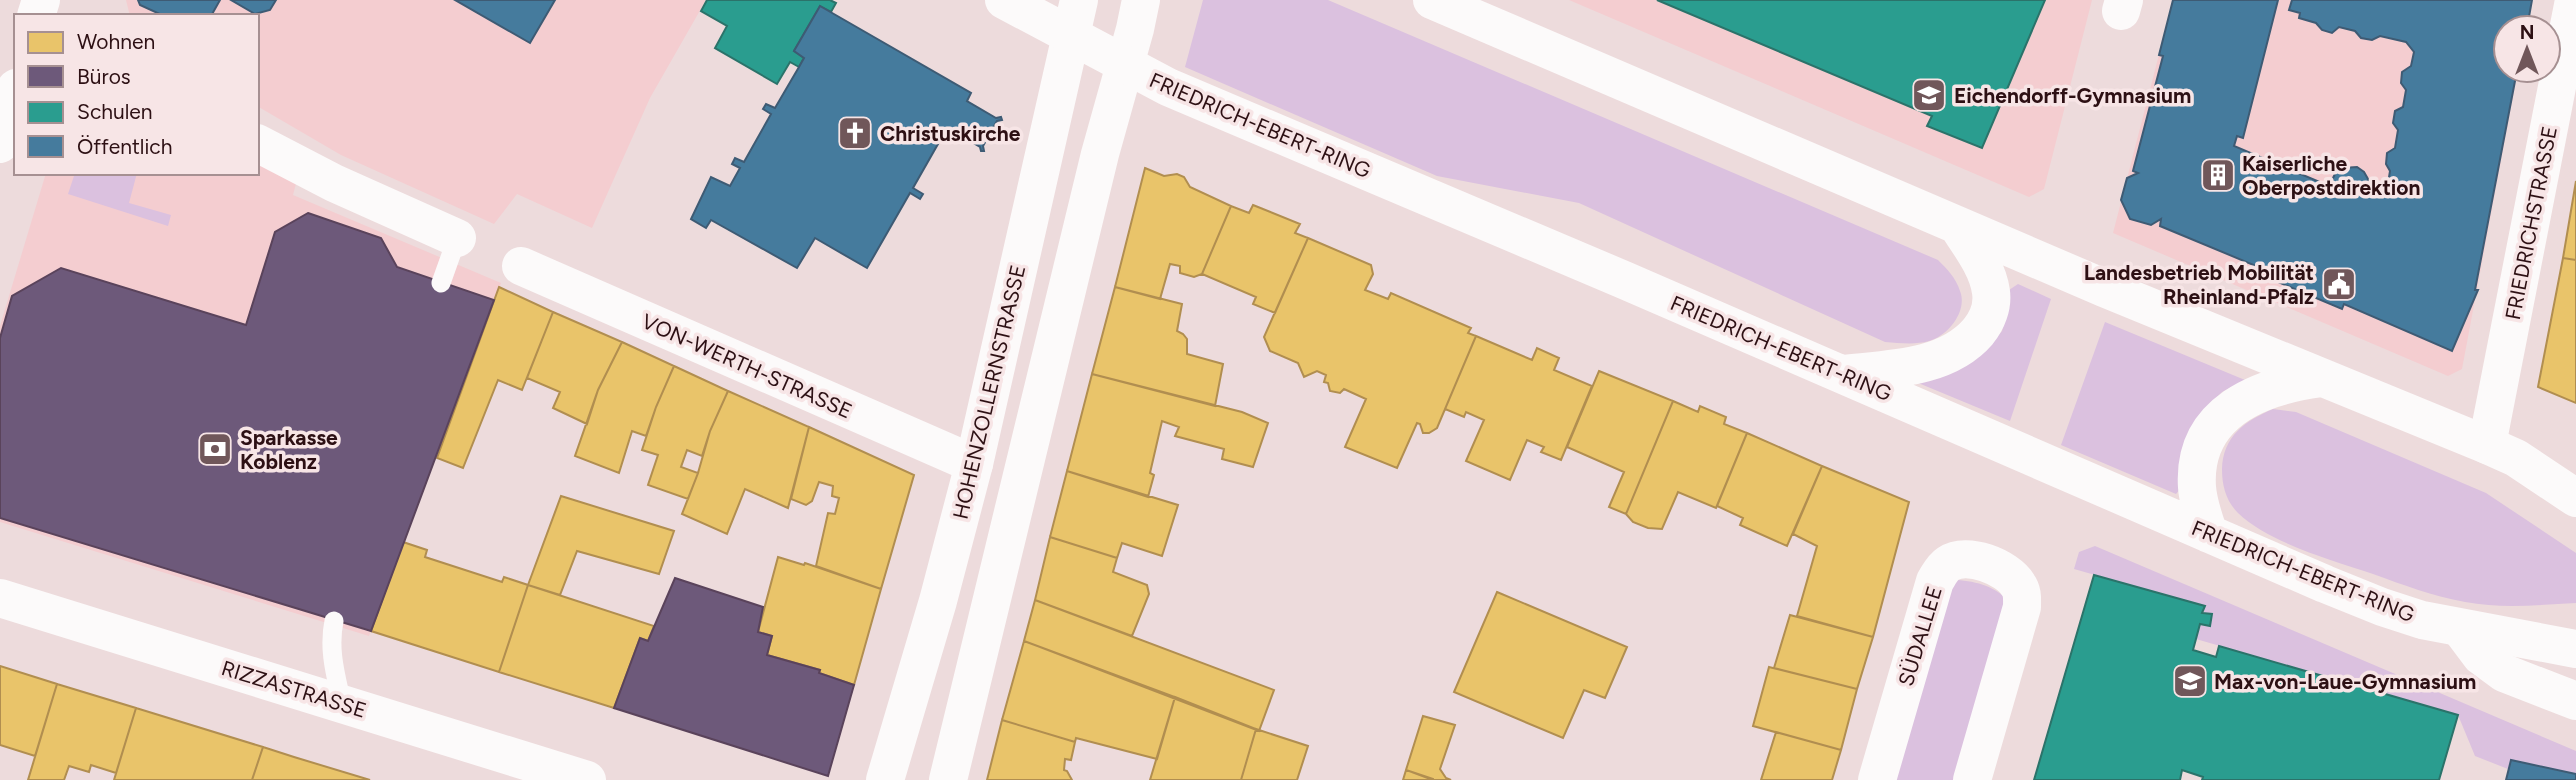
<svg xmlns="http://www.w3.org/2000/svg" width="2576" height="780" viewBox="0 0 2576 780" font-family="Figtree,sans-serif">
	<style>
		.built { fill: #f4cdd0 }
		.green { fill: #dbc1df }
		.homes { fill: #e9c46a; stroke: #b18e50; stroke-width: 2 }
		.offices { fill: #6d597a; stroke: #5a435b; stroke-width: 2 }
		.schools { fill: #2a9d8f; stroke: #2b736a; stroke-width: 2 }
		.public { fill: #457b9d; stroke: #3e5b74; stroke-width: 2 }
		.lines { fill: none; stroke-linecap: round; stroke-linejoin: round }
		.lane { stroke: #fcfafa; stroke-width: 19 }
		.street { stroke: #fcfafa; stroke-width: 38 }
		.secondary { stroke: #fcfafa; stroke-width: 38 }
		.primary { stroke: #fcfafa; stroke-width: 38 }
		.labels { text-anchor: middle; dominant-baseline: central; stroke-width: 7; stroke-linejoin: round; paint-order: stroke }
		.poi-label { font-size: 21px; font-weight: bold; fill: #2d1014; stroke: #f7e5e6; text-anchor: start }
		.street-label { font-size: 21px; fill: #2d1014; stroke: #f7e5e6 }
	</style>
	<rect width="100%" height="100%" fill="#eddbdc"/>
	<path class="built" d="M126 0H706L650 98 592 228 517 194 494 224 341 155 257 106V16H130Z
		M1569 0H2092L2044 189 2029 197Z
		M2173 0H2532L2527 28H2506V70L2521 73 2516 81 2462 369 2448 376 2113 233Z
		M257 163 298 176 293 195 501 283 369 636 0 522V326L46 173H257Z"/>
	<path class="green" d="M1203 0H1328L1938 260C1947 269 1956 278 1960 291 1968 311 1948 336 1929 341 1915 345 1900 343 1885 342L1579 203 1437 176 1185 67Z
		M75 173H137L129 203 171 215 168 226 68 194Z
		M2018 284 2051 299 2010 421 1899 375 1989 346 2002 331 2007 310 2006 292Z
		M2105 322 2245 380 2222 392 2200 414 2183 455 2181 488 2176 494 2061 445Z
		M2273 409 2296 412 2486 493 2576 553V603C2538 605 2502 609 2465 602 2433 596 2403 585 2373 574 2332 560 2269 543 2238 513 2226 501 2222 486 2222 469 2223 436 2245 421 2273 409Z
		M2095 546 2576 751V774L2511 760 2508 769 2475 756 2458 715 2196 639 2200 624 2210 625 2212 614 2202 613 2204 606 2074 569 2079 552Z
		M1954 580C1971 580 1996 586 2007 600L1958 780H1888Z"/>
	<path class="homes" d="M1145 168 1164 176 1177 174 1184 177 1190 187 1231 206 1202 274 1194 277 1180 273V266L1170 264 1160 299 1115 287Z
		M2576 181V260L2563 258Z
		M1253 205 1300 224 1295 233 1308 238 1275 313 1253 304 1256 297 1202 274 1231 206 1249 213Z
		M1308 238 1371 265 1373 274 1365 290 1388 299 1391 293 1471 328 1468 333 1476 336 1437 428 1429 433H1423L1420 424 1417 423 1397 468 1345 447 1366 399 1344 389 1340 393 1330 391 1328 383 1324 382 1326 375 1317 371 1304 377 1298 363 1270 351 1264 337Z
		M2563 258 2576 260V403L2538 387Z
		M499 287 553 312 522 390 498 380 463 468 437 458Z
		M1115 287 1182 304 1177 331 1183 334 1187 339V354L1223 364 1215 406 1092 374Z
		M553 312 622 342 598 390 587 424 553 408 560 392 527 378Z
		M1476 336 1532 360 1537 348 1559 358 1554 370 1592 386 1561 460 1541 452 1544 447 1527 440 1510 480 1466 461 1484 420 1466 412 1464 417 1445 409Z
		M622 342 674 366 656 407 646 436 632 431 619 473 575 456 598 390Z
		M674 366 728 391 710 431 702 456 687 450 681 467 698 473 688 499 648 485 658 455 642 450 656 407Z
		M1599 371 1673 401 1626 514 1609 507 1624 472 1567 447Z
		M1092 374 1242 412 1268 423 1253 467 1222 459 1224 449 1175 436 1179 427 1162 421 1150 473 1154 475 1148 497 1067 471Z
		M728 391 809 427 788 508 745 489 727 534 682 514 698 473 710 431Z
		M1673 401 1698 412 1700 406 1726 417 1724 424 1747 433 1716 508 1678 492 1662 529 1648 528 1633 522 1626 514Z
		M809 427 914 475 881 589 816 566 828 513 835 514 839 498 832 496 833 486 819 482 812 501 806 505 791 499Z
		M1747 433 1822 466 1787 546 1740 525 1743 518 1717 506Z
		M1822 466 1909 502 1873 637 1797 616 1817 546 1793 534Z
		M1067 471 1178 505 1162 556 1122 543 1117 558 1050 537Z
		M561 496 674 531 659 574 577 551 560 595 528 585Z
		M1050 537 1117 558 1113 572 1147 585 1149 594 1132 636 1035 600Z
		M403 542 427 550 425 557 502 582 504 577 528 585 499 672 371 631Z
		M778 557 804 565 805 563 881 589 854 685 819 673 820 670 767 655 772 636 758 632Z
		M528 585 654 626 648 641 640 638 614 708 499 672Z
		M1497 592 1627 647 1605 698 1584 690 1563 738 1454 692Z
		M1035 600 1274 690 1259 731 1024 641Z
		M1790 615 1873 637 1857 689 1774 668Z
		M1024 641 1175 697 1157 759 1076 738 1075 742 1002 720Z
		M0 666 57 684 35 756 0 745Z
		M1769 667 1857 689 1841 750 1753 726Z
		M57 684 136 708 116 773 91 765 89 772 69 766 64 780H28Z
		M1175 697 1256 729 1241 780H1150Z
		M136 708 263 747 252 780H114Z
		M1423 716 1455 725 1440 769 1446 778 1451 780H1433L1406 770Z
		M1002 720 1075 742 1071 760 1065 759 1064 770 1067 771 1072 780H987Z
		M1256 729 1308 746 1297 780H1241Z
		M1776 732 1841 750 1832 780H1761Z
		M263 747 294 757 370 780H252Z
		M1406 770 1433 779V780H1403Z"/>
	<path class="offices" d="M308 213 381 238 397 267 494 300 371 631 0 518V338L12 296 61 268 246 325 275 232Z
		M675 578 763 607 758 632 772 636 767 655 820 670 819 673 854 685 828 776 614 708 640 638 648 641Z"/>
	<path class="schools" d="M707 0H830L836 3 831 12 820 6 794 51 804 58 799 67 790 62 777 84 715 48 727 26 701 11Z
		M1657 0H2045L1982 148 1927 126 1932 116Z
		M2094 575 2205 606 2202 613 2212 614 2210 626 2200 624 2193 650 2216 657 2219 646 2458 715 2439 780H2202L2203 777 2182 770 2180 780H2034Z"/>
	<path class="public" d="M138 0H220L211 16H164L140 5Z
		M231 0H276L270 10 255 14Z
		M455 0H555L530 43Z
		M2173 0H2278L2243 138 2237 136 2234 146 2329 186 2336 172 2342 168 2357 167 2364 172 2368 179V193L2375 194 2378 188 2387 190 2390 171 2386 164 2387 153 2395 148 2398 130 2393 123 2395 111 2403 107 2406 90 2401 83 2402 72 2411 66 2414 52 2406 42 2380 36 2372 40 2361 38 2355 31 2339 27 2332 33 2322 30 2316 23 2299 18 2300 13 2289 10 2292 0H2532L2527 28H2506V70H2521V73L2515 81 2475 290H2478L2452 351 2344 304 2342 309 2266 277 2268 271 2160 226 2161 219 2151 225 2130 219 2121 200 2127 178 2138 173 2133 171 2163 56 2159 55Z
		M820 6 971 93 967 101 996 118 1001 117 1002 120 997 121 983 146 984 151H981L980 147 951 130 945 139 942 137 913 188 923 194 920 199 910 193 867 268 815 238 797 268 711 220 706 228 691 219 711 177 730 186 740 168 732 164 735 158 744 162 771 114 763 109 766 104 775 108 799 67 804 58 794 51Z
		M2511 760 2576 774V780H2506Z"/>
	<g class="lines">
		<path class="lane" d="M441 283 457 238
			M334 621C328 650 336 676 342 704"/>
		<path class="street" d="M2121 11 2124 0
			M36 16 41 0
			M257 143 334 183 457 238
			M0 144 16 88
			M521 266 974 464
			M2487 445 2574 0
			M0 598 587 780
			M2460 628 2481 656 2504 673 2576 701
			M1877 780 1935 581C1939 575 1942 568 1948 564 1967 551 2007 567 2018 585 2023 592 2022 599 2022 607L1972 780"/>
		<path class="secondary" d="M885 780 938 601 974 464 1079 0
			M948 780 1100 154 1135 29 1141 0"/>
		<path class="primary" d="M1004 0 1168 87 1624 280 2325 584 2382 607 2422 620 2576 649
			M1432 0 2104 288 2487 445 2516 458 2576 498
			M1843 374C1889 369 1946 369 1978 332 1987 321 1993 306 1991 292 1988 268 1970 245 1957 225
			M2209 534C2204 519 2198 503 2197 487 2192 411 2261 386 2322 378"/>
	</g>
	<defs>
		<g id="school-square" transform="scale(1.75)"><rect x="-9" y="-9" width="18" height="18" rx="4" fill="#70575a" stroke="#f7e5e6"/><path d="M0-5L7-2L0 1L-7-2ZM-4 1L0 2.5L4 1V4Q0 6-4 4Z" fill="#fff"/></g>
		<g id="church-square" transform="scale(1.75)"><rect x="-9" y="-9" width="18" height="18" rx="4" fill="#70575a" stroke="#f7e5e6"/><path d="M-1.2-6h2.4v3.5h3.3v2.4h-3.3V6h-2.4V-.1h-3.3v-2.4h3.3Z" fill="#fff"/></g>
		<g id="building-square" transform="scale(1.75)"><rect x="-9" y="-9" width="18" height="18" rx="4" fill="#70575a" stroke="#f7e5e6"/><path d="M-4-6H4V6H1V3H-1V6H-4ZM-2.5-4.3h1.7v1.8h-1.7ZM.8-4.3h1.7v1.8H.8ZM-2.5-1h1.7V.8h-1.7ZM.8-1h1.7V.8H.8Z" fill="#fff"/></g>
		<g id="civic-square" transform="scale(1.75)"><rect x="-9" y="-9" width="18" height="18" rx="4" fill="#70575a" stroke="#f7e5e6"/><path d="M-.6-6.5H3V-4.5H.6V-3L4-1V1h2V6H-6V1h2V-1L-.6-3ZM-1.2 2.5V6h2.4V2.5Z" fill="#fff"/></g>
		<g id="bank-square" transform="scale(1.75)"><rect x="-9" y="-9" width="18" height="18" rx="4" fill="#70575a" stroke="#f7e5e6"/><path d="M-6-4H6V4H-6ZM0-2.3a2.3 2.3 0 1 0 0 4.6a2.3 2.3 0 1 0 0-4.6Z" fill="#fff"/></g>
	</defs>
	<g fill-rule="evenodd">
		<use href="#school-square" x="1929" y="95"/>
		<use href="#church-square" x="855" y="133"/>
		<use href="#building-square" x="2218" y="175"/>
		<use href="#civic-square" x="2339" y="284"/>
		<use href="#bank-square" x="215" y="449"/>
		<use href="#school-square" x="2190" y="681"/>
	</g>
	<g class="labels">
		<g class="poi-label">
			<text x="1954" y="95">Eichendorff-Gymnasium</text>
			<text x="880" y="133">Christuskirche</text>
			<text x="2242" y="163">Kaiserliche<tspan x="2242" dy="24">Oberpostdirektion</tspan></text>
			<text x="2314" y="272" text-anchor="end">Landesbetrieb Mobilität<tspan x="2314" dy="24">Rheinland-Pfalz</tspan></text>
			<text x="240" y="437">Sparkasse<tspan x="240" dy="24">Koblenz</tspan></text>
			<text x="2214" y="681">Max-von-Laue-Gymnasium</text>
		</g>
		<g class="street-label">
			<text transform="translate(1260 125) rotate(23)">FRIEDRICH-EBERT-RING</text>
			<text transform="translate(2531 223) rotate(-79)">FRIEDRICHSTRASSE</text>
			<text transform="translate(1781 348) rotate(23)">FRIEDRICH-EBERT-RING</text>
			<text transform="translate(747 366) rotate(24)">VON-WERTH-STRASSE</text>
			<text transform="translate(989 392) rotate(-77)">HOHENZOLLERNSTRASSE</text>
			<text transform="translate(2303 571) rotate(22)">FRIEDRICH-EBERT-RING</text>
			<text transform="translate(1920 636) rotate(-73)">SÜDALLEE</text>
			<text transform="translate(294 689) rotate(17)">RIZZASTRASSE</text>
		</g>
	</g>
	<rect x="14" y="14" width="245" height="161" fill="#f7e5e6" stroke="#a69092" stroke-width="2"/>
	<rect x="28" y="32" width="35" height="21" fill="#e9c46a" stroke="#a69092" stroke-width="2"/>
	<text x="77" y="49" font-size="21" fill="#2d1014">Wohnen</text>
	<rect x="28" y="66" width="35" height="21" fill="#6d597a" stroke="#a69092" stroke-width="2"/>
	<text x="77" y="84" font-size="21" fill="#2d1014">Büros</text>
	<rect x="28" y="102" width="35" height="21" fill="#2a9d8f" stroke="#a69092" stroke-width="2"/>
	<text x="77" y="119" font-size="21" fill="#2d1014">Schulen</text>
	<rect x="28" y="136" width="35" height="21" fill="#457b9d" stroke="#a69092" stroke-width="2"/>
	<text x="77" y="154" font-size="21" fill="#2d1014">Öffentlich</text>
	<g transform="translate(2527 49)"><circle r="33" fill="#f7e5e6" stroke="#a69092" stroke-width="2"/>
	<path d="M0-5L12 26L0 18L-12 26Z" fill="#70575a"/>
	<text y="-10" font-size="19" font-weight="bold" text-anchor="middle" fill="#2d1014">N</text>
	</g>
</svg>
